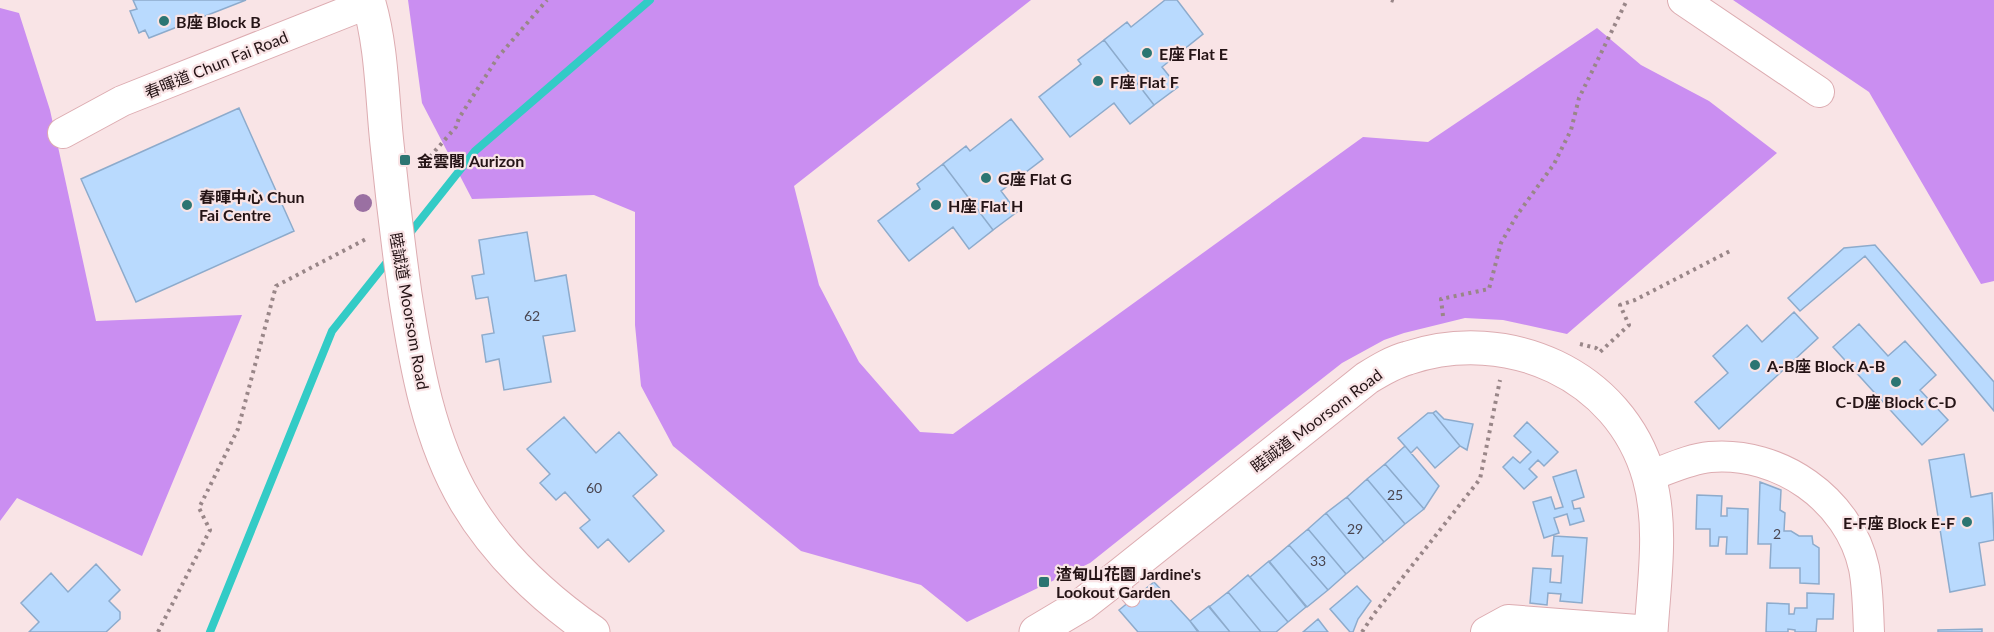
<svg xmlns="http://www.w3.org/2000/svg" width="1994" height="632" viewBox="0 0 1994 632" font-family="Lato,'Noto Sans TC',sans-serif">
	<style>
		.forest { fill: #ca8ef1 }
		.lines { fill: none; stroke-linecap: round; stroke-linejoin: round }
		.stream { stroke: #33cbc6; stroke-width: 8 }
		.building { fill: #b9dafe; stroke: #8dabcc; stroke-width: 1.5 }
		.lane-casing { stroke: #ddacb1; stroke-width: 17 }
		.street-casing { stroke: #ddacb1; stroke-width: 32 }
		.secondary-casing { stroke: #ddacb1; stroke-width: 35 }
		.path { stroke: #998688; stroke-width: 4; stroke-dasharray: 3 4.5; stroke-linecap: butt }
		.lane { stroke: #fff; stroke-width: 15 }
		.street { stroke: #fff; stroke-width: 30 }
		.secondary { stroke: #fff; stroke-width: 33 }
		.tree { fill: #9a70a2 }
		.poi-dot { fill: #2c7572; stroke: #f9e4e6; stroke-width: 2 }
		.labels { text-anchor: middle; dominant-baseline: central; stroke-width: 4.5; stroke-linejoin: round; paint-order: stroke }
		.number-label { font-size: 14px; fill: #4a4650 }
		.poi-label { font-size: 16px; font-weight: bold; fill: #251416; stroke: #f9e4e6; text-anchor: start }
		.street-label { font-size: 16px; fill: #251416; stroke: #f9e4e6 }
	</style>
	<rect width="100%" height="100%" fill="#f9e4e6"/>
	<path class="forest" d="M408 0H1031L794 186 819 285 859 362 920 432 953 434 1363 137 1428 142 1597 28 1641 65 1709 101 1777 153 1567 334 1503 320 1465 318 1404 333 1384 340 1342 363 1277 414 1090 563 967 622 921 585 801 551 673 446 641 386 635 325V212L594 195 472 199 422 103Z
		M1733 0H1994V281L1981 284 1869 92Z
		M0 8 19 13 50 110 96 321 242 315 142 556 17 498 0 521Z"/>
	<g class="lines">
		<path class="stream" d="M406 238 475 151 650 0
			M210 632 332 331 391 257"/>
	</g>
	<path class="building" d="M133 0H246L149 38 145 30 139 33 130 11 137 9Z
		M1165 0H1177L1203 34 1162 67 1178 87 1154 105 1104 40 1127 22 1131 27Z
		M1104 40 1154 105 1130 124 1114 103 1070 137 1039 97 1081 64 1078 60Z
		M239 108 294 231 136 302 81 179Z
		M1011 119 1043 159 1001 191 1017 212 993 230 943 164 966 146 970 151Z
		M943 164 993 230 969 249 953 227 909 261 878 221 920 189 917 184Z
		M527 232 535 281 566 275 575 331 543 336 551 382 504 390 499 359 486 362 482 335 494 333 488 297 476 299 472 276 484 274 479 240Z
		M1875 245 1994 382V411L1865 256 1800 311 1788 298 1844 248Z
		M1794 312 1818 338 1719 429 1695 402 1728 373 1713 356 1747 325 1762 342Z
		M1859 324 1888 356 1905 341 1936 375 1920 390 1948 420 1922 445 1833 347Z
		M1436 411 1444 419 1473 424 1467 450 1460 446 1433 413Z
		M1428 413H1433L1460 446 1435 468 1417 447 1411 453 1398 438Z
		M564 417 596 453 619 432 657 475 633 496 664 531 629 562 608 539 598 548 580 528 590 520 565 492 556 500 540 483 550 474 527 449Z
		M1527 422 1558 452 1544 466 1538 460 1529 469 1537 477 1524 489 1503 467 1513 457 1520 463 1531 452 1514 436Z
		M1405 446 1439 486 1424 509 1385 464Z
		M1964 454 1971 497 1992 493 1994 540 1979 543 1985 585 1950 592 1929 460Z
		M1385 464 1424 509 1405 524 1367 479Z
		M1576 470 1584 497 1572 501 1574 509 1580 508 1584 521 1570 525 1567 514 1554 518 1559 533 1544 538 1533 502 1551 497 1555 509 1563 507 1553 477Z
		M1367 479 1405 524 1384 542 1347 497Z
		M1760 482 1781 490 1780 510 1785 513 1784 531H1791L1799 536H1812L1813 544 1819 548V584L1800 583V568H1770L1771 544H1758Z
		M1697 495 1722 496 1721 516H1727V508L1748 509 1747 554H1726L1727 537H1719L1718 546H1710V529H1696Z
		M1347 497 1384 542 1364 559 1326 513Z
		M1326 513 1364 559 1346 574 1308 529Z
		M1308 529 1346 574 1328 590 1289 545Z
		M1554 536 1587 538 1582 603 1560 601 1561 594 1548 593 1547 605 1530 603 1533 568 1551 569 1550 582 1561 583 1563 556H1552Z
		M1289 545 1328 590 1307 607 1269 562Z
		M1269 561 1306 607 1288 622 1250 577Z
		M96 564 120 590 109 601 120 612V619L106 632H29L39 622 21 603 51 573 68 592Z
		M1248 575 1288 622 1276 632H1261L1228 592Z
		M1154 582 1190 621 1198 632H1138L1119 610Z
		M1357 586 1371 601 1358 619 1353 632H1350L1330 609Z
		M1228 592 1261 632H1230L1209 607Z
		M1807 593 1834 594 1833 619H1817L1816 632H1795V630L1788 629V632H1766L1767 603 1789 604V614H1794L1795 608H1807Z
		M1209 606 1230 632H1199L1190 621Z
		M1318 619 1328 632H1303Z
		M1982 629V632H1938V630Z"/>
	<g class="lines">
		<g class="lane-casing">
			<path id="lane" d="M1115 579 1132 599"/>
		</g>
		<g class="street-casing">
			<path id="street" d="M1683 0 1819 92
				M63 133 122 101 369 3
				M1649 476C1669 469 1689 459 1710 457 1779 451 1849 499 1864 568 1868 589 1868 611 1869 632
				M1486 632 1508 620 1651 631"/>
		</g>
		<g class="secondary-casing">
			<path id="secondary" d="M368 0C382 45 382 98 387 144 392 194 398 244 405 294 416 365 429 440 466 502 497 554 544 598 593 632
				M1036 632 1083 604 1115 579 1367 378C1380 370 1393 362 1408 358 1507 325 1620 374 1649 477 1663 526 1654 582 1651 632"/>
		</g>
		<path class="path" d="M1391 0 1394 1
			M420 168 456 127 459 118 498 57 547 0
			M1443 316 1441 299 1489 289 1501 243 1517 215 1554 164 1571 130 1579 98 1627 0
			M1580 344 1596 348 1600 352 1629 325 1620 305 1635 300 1730 251
			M158 632 210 530 199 508 238 429 276 286 368 238
			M1362 632 1374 614 1480 479 1500 380"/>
		<use href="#lane" class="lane"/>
		<use href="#street" class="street"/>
		<use href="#secondary" class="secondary"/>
	</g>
	<circle class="tree" cx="363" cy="203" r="9"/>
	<g class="poi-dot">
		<circle cx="164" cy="21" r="6"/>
		<circle cx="1147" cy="53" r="6"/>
		<circle cx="1098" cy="81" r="6"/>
		<rect x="399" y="154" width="12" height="12" rx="3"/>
		<circle cx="986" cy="178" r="6"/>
		<circle cx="187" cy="205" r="6"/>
		<circle cx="936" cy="205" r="6"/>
		<circle cx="1755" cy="365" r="6"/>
		<circle cx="1896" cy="382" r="6"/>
		<circle cx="1967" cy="522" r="6"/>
		<rect x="1038" y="576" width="12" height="12" rx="3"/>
	</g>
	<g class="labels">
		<g class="number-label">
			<text x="532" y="315">62</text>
			<text x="594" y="487">60</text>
			<text x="1395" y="494">25</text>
			<text x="1355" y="528">29</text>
			<text x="1777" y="533">2</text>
			<text x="1318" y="560">33</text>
		</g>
		<g class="poi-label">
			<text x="176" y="21">B座 Block B</text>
			<text x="1159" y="53">E座 Flat E</text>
			<text x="1110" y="81">F座 Flat F</text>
			<text x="417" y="160">金雲閣 Aurizon</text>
			<text x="998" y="178">G座 Flat G</text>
			<text x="199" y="196">春暉中心 Chun<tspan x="199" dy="18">Fai Centre</tspan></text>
			<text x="948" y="205">H座 Flat H</text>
			<text x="1767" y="365">A-B座 Block A-B</text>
			<text x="1896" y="401" text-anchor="middle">C-D座 Block C-D</text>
			<text x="1955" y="522" text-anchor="end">E-F座 Block E-F</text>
			<text x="1056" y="573">渣甸山花園 Jardine's<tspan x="1056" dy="18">Lookout Garden</tspan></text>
		</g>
		<g class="street-label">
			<text transform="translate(216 64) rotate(-22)">春暉道 Chun Fai Road</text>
			<text transform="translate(410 311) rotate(80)">睦誠道 Moorsom Road</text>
			<text transform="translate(1316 420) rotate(-37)">睦誠道 Moorsom Road</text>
		</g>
	</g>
</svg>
